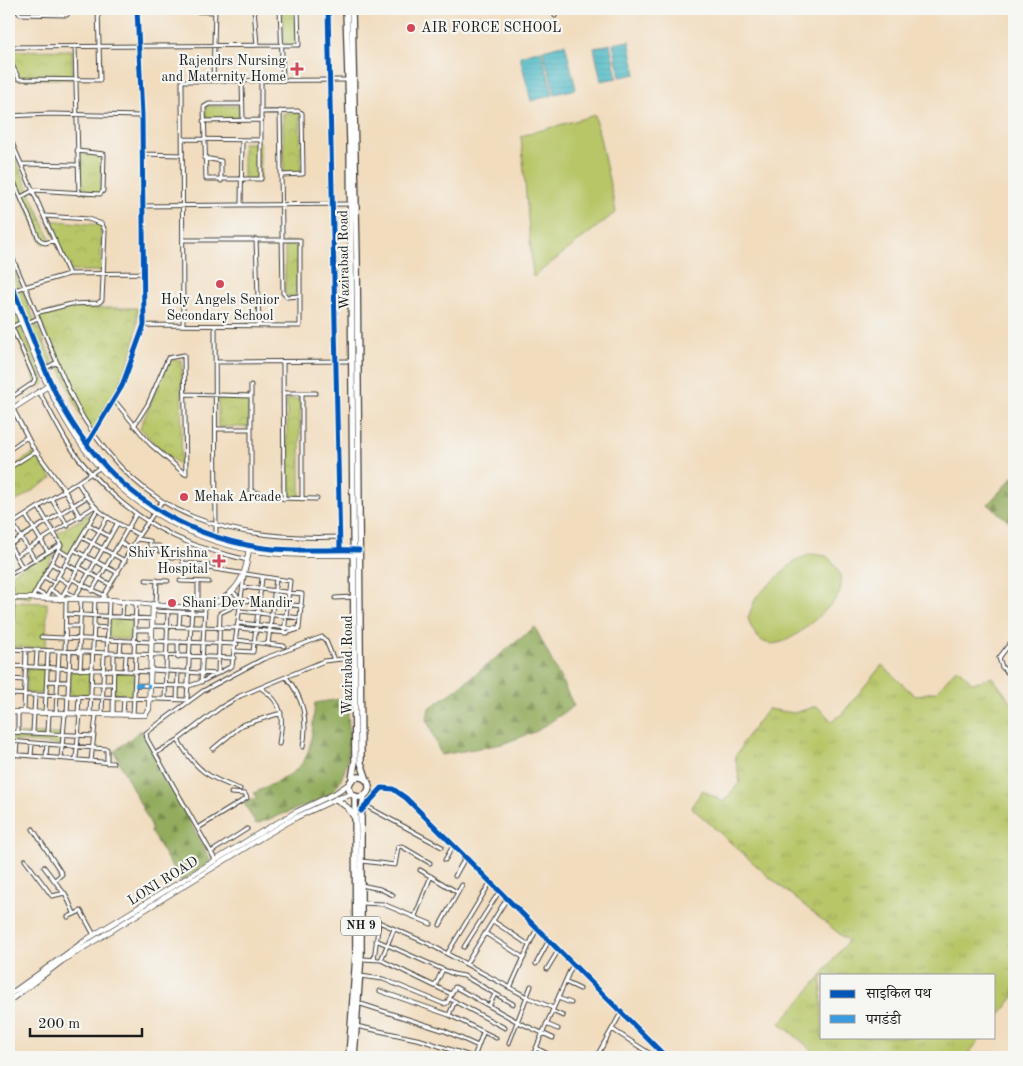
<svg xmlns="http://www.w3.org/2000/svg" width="1023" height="1066" viewBox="0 0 1023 1066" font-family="'Old Standard TT','Noto Serif Devanagari',serif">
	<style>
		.grass { fill: url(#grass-tufts); stroke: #6a7142 }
		.forest { fill: url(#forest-firs); stroke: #57643c }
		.park { fill: url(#park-crowns); stroke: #6a7142 }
		.garden { fill: url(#garden-dots); stroke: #6a7142 }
		.pitch { fill: #b8c668; stroke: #6a7142 }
		.water { fill: url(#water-rules); stroke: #346a70 }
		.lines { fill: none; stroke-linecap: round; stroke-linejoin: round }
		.street-casing { stroke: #3c3934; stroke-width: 5 }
		.secondary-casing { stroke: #3c3934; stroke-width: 6 }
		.primary-casing { stroke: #3c3934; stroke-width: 7 }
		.highway-casing { stroke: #3c3934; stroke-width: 8 }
		.street { stroke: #fff; stroke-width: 3 }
		.secondary { stroke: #fff; stroke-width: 4.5 }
		.primary { stroke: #fff; stroke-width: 5 }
		.highway { stroke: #fff; stroke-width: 5.5 }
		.quiet { stroke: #3c9bdf; stroke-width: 4; stroke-dasharray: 8 4; stroke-linecap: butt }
		.cycleway-casing { stroke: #f6f6f2; stroke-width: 8 }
		.cycleway { stroke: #0057b8; stroke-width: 5 }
		.poi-dot { fill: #d1495b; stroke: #f6f6f2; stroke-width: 2 }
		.labels { text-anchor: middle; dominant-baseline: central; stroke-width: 4.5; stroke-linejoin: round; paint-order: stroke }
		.shield { fill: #f6f6f2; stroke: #5d5d5c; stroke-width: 1 }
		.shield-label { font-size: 12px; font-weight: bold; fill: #1c1c1c }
		.poi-label { font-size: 14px; fill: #1c1c1c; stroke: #f6f6f2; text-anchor: start }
		.street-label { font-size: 14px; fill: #1c1c1c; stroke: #f6f6f2 }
	</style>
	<defs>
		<pattern id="grass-tufts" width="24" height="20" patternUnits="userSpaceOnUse" patternTransform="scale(1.25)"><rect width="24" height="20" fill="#b8c668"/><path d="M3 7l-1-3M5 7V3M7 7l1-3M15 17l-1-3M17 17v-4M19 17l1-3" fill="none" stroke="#9eaa5a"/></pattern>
		<pattern id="forest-firs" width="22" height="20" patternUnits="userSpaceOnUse" patternTransform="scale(1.25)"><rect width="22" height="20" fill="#92ab5c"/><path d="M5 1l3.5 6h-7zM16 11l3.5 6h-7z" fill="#768a4b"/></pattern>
		<pattern id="park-crowns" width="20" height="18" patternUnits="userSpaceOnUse" patternTransform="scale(1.25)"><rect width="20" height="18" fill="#b8c668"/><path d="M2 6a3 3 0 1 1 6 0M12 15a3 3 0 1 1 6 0" fill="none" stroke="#9eaa5a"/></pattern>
		<pattern id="garden-dots" width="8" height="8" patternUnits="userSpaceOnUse" patternTransform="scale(1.25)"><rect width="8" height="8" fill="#b8c668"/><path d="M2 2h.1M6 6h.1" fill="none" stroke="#9eaa5a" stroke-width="1.8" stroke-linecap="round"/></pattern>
		<pattern id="water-rules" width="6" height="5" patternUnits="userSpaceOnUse" patternTransform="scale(1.25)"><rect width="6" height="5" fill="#4bb9c5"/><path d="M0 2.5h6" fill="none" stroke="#419ea9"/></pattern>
	</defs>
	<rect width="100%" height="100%" fill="#f6f6f2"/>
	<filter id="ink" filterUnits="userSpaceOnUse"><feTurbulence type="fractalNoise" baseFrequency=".02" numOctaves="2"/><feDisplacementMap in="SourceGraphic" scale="10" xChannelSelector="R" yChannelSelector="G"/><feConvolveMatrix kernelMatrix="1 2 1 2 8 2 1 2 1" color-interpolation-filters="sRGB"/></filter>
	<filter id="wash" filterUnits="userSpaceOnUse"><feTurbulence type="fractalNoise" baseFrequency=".0096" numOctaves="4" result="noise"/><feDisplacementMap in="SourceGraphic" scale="20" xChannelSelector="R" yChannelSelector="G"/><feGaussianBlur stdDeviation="1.12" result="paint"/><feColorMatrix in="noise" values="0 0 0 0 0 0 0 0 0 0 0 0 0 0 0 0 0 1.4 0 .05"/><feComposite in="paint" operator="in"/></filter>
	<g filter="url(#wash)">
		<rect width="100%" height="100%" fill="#f1dcbe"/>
		<path class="grass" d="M882 665 915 696 937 691 957 668 973 683 992 677 1014 706V997L994 1022V975H822V1037H982L966 1057H820L780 1023 808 992 848 941 768 876 691 807 703 790 723 802 740 782 735 756 741 749 742 743 768 709 794 713 817 706 832 721 842 714Z"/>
		<path class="forest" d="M1014 476V526L988 504Z
			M535 627 574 706 537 731 502 744 441 755 427 720 429 708 453 692Z
			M347 698C349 729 355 769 331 793 324 800 269 819 256 824L244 803 256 798 254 793C311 766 309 765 315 703Z
			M141 730 211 861 181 882 151 832V825L114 752Z"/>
		<path class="park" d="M282 9H296L298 46 284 45Z
			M72 50 73 79H19L9 57V51Z
			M206 106H239V119H205Z
			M283 113H300L301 174H284Z
			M243 143H260V180H243Z
			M80 152 101 154V194L81 192Z
			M13 153 51 241 42 244 9 164V154Z
			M47 220 101 225V271H70Z
			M285 242H297L298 296H285Z
			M9 296 45 383 38 388 9 317Z
			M69 308H137C140 354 115 393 93 431L80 414 37 315Z
			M169 360H182L181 466 159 448 140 428Z
			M218 397 249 398 248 427H218Z
			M287 399H300V496H287Z
			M34 453 52 478 9 506V469Z
			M95 511 70 555 61 550V544L57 533Z
			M58 547 30 598 15 596 9 575Z
			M14 602 47 603 46 649 13 647Z
			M109 617 134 619 133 640 108 638Z
			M27 668 46 669 45 694 26 693Z
			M70 670 90 671 88 696 69 695Z
			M115 672 135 673 133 698 114 697Z
			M9 734H61V745L9 740Z"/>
		<path class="garden" d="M9 259 53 363 45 367 9 285Z"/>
		<path class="pitch" d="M595 115 616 212 533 277 521 136Z
			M811 554 826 556C835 562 842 575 841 586 840 599 827 608 819 616 796 637 762 665 748 618L756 597 796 560Z"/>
		<path class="water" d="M629 41 636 74 620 77 613 44Z
			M565 44 576 89 555 94 543 50Z
			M610 44 617 78 601 81 594 48Z
			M541 50 553 95 531 101 520 56Z"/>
	</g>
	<g filter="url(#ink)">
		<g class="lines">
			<g class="street-casing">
				<path id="street" d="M15 9 20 14 67 15 69 9
					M177 9 182 11 215 12
					M254 9 257 45
					M280 9 283 80
					M328 9 340 549
					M555 16 557 9
					M75 46 79 194
					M9 47 299 45 298 9
					M9 59 19 79 100 80 98 9
					M213 81 215 9
					M242 81 243 120
					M242 104H209L204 107 206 179H261V80
					M280 111 283 293 287 297 300 296
					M262 112 298 111 302 113 303 174 282 175
					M9 116 50 114 142 116
					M203 121 262 120
					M9 136 69 274
					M182 139 261 140
					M9 151 15 150
					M142 154 182 155
					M204 158 221 161V181
					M22 164 78 165
					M9 171 39 239 45 243 55 240
					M21 197 34 190 100 194 103 191 104 154 77 151
					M241 205 242 140
					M143 206 350 204
					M256 239 259 326
					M9 250C24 284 38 317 52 351 62 373 71 398 84 419 145 519 229 541 340 537
					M14 290 69 274 143 273
					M36 313 71 304 98 303 102 300 105 231 102 224 88 219 45 216
					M9 320 35 379 33 383 9 399
					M27 323 38 318
					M144 325 300 326V240H183
					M183 325 182 81 348 80
					M215 326 216 538
					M9 328 22 322
					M215 362 351 361
					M283 362 284 499
					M46 368 57 362
					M251 385V491L280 498 317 499
					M39 392C49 408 57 426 67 442 96 486 142 525 192 544 210 551 229 555 247 560
					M283 393H302V499
					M302 393H316
					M185 394 251 396
					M114 400 150 444 185 474
					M13 409 32 446 65 491 80 517
					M134 426 148 404 168 358 184 355 186 474
					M216 429H251
					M87 444 122 386 144 325 142 116 137 9
					M9 450 27 437
					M9 468 36 451
					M78 483C97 515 107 517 139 535
					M52 500 68 526
					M26 516 48 552
					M13 524 35 560
					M88 524 110 537
					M9 526 101 467
					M81 537 125 561
					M137 539 150 541V546H159L160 551 171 553V557H182L183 563 208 565V568L290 581 284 633
					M121 543 131 549
					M9 544 22 567
					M9 545 87 497
					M59 550 70 557
					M74 550 118 573
					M16 556 94 507
					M52 564 62 570
					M66 564 77 570
					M79 567 111 585
					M9 575 60 545
					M44 577 55 583
					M58 577 69 584
					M72 579 105 596
					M146 580 168 581
					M180 581 209 582
					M51 590 62 597
					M36 591 47 597
					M65 591 75 597
					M92 591 136 514
					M232 591 242 600 259 602
					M32 598 61 545 39 508
					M335 598 353 597
					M45 599 97 510
					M74 599 117 524
					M102 599 139 535 162 501
					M60 600 107 518
					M273 603 302 606
					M156 604 157 580
					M198 606V582
					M153 611 205 613
					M241 611 300 618
					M66 614 153 619
					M122 617 123 601
					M239 623 298 629
					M66 626H80
					M153 626 239 628 286 633 299 629 302 594 243 587
					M94 627 108 628
					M179 627 180 612
					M135 630H152
					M41 637 152 642
					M1014 638 999 658 1002 667 1014 679
					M237 640 284 646
					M152 641 237 644
					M268 644 276 579
					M10 649 234 658
					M236 651 253 652 262 578
					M65 652 66 600
					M79 653 81 599
					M107 654 109 600
					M120 654 121 640
					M134 655 136 602
					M178 657V642
					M10 666 151 672
					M36 667 37 651
					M80 670 81 653
					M151 670 217 674
					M125 671 126 655
					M218 673 220 613 241 603
					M286 677C304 698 308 720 303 747
					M9 679 25 680
					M47 681 69 682
					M201 682 232 666 244 576
					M91 684H113
					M135 685 189 686 201 682 205 605
					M261 688C285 704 283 718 279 744
					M9 694 187 700 192 606
					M165 699 168 611
					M177 700 178 671
					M24 712 26 650
					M45 713 48 651
					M56 713 59 652
					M67 714 70 652
					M90 714 95 600
					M102 714 104 654
					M78 715 79 696
					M113 715 114 654
					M123 715 124 698
					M133 715 136 655
					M9 732 94 736
					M18 732V712
					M33 732 35 695
					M48 732 49 713
					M178 740C196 770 208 778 240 789
					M9 741 107 749V763
					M213 749 242 725 281 713
					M156 753 178 740 220 708 240 696 324 661 342 659 355 662
					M9 754 113 763
					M16 755 17 742
					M31 756 32 743
					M46 757 47 744
					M61 758 65 714
					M76 759 80 715
					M91 761 96 715
					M366 806 442 847
					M198 828 247 798 245 794 231 793
					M33 829 62 874 55 880
					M211 852 247 829
					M25 860 52 896 65 893 74 913
					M445 860 453 846
					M216 861 147 739 146 733 203 691 229 677 263 659 322 637 326 641 334 660
					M362 861 395 865 398 847 401 846 430 863
					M44 867 63 892
					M420 870 457 892
					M455 876 465 858
					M361 885 380 889 393 895
					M361 903 383 904 431 924
					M415 916 431 876
					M68 917 81 911 94 935
					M493 921 529 945
					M440 925 462 885
					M485 933 524 958
					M376 940 453 974 464 976 513 1004
					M464 947 499 892
					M447 954 490 883
					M361 959 381 960 451 994
					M374 959 379 922 429 944 527 997 553 1008
					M381 960 394 929
					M466 964 506 900
					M536 964 548 942
					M547 969 558 951
					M360 976 383 979 444 1004 447 1003 455 987 518 1022 553 1038
					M565 982 580 989
					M435 986 443 969
					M510 988 536 930
					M380 991 449 1015 496 1038
					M558 998 571 1003
					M450 999 505 1028
					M358 1003 445 1031 478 1046
					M489 1006 495 994
					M552 1011 563 1016
					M449 1015 455 1001
					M546 1024 558 1029
					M356 1026 421 1040 473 1057
					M612 1029 652 1055
					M509 1043 531 986
					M536 1048 548 1054
					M598 1054 621 1013
					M533 1055 572 966
					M415 1056 417 1057
					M474 1057 483 1033"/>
			</g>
			<g class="secondary-casing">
				<path id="secondary" d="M9 279C29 324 45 380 71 421 115 492 182 536 265 548 295 552 326 549 356 550
					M9 292C28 336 43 383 68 424 111 497 187 544 272 553 299 556 328 554 355 555
					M9 411 48 386
					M9 581 12 598 9 682
					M9 598C42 598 75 599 108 600 140 601 195 616 222 599 242 587 247 569 249 547
					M9 712 145 715 149 709 153 604
					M363 809 382 788 393 789 406 798 666 1057
					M9 995 89 938 263 831 296 812 334 794 350 783
					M9 1001 62 961 264 836 297 817 336 799 353 794"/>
			</g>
			<g class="primary-casing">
				<path id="primary" d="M336 799 348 808 354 817"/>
			</g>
			<g class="highway-casing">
				<path id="highway" d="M346 9 350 142 355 761 352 779
					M352 9 357 259 361 763 367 780
					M349 787a10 10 0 1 1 20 0a10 10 0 1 1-20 0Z
					M349 1057 356 955 355 796
					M354 1057 361 954V817L364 796"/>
			</g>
			<use href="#street" class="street"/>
			<use href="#secondary" class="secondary"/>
			<use href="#primary" class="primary"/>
			<use href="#highway" class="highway"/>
			<path class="quiet" d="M135 685 150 686"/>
			<g class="cycleway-casing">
				<path id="cycleway" d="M328 9 340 549
					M9 279C29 324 45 380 71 421 115 492 181 536 264 548 296 552 328 549 359 550
					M87 444 122 386 144 325 142 116 137 9
					M361 811 382 788 393 789 406 798 666 1057"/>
			</g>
			<use href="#cycleway" class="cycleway"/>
		</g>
	</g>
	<g class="poi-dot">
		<circle cx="411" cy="28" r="5"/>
		<path d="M294.5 61.5h5v5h5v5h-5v5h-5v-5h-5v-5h5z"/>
		<circle cx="220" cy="284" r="5"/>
		<circle cx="184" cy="497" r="5"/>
		<path d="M216.5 553.5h5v5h5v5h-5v5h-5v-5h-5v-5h5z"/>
		<circle cx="172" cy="603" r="5"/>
	</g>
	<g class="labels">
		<rect class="shield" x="341" y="916.5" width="40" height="19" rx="4"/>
		<g class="shield-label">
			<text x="361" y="926">NH 9</text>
		</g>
		<g class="poi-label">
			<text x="421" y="28">AIR FORCE SCHOOL</text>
			<text x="286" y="61" text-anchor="end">Rajendrs Nursing<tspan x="286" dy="16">and Maternity Home</tspan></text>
			<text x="220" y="300" text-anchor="middle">Holy Angels Senior<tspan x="220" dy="16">Secondary School</tspan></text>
			<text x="194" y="497">Mehak Arcade</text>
			<text x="208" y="553" text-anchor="end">Shiv Krishna<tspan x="208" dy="16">Hospital</tspan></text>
			<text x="182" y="603">Shani Dev Mandir</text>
		</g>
		<g class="street-label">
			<text transform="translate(344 260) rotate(-91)">Wazirabad Road</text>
			<text transform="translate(348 665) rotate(-90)">Wazirabad Road</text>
			<text transform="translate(163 881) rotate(-32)">LONI ROAD</text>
		</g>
	</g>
	<rect width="1023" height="1066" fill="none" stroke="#f6f6f2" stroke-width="30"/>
	<rect x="820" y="974" width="175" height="65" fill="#f6f6f2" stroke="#9f9f9c"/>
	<rect x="830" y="990" width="25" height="8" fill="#0057b8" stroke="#9f9f9c"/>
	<text x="866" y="998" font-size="15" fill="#1c1c1c">साइकिल पथ</text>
	<rect x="830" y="1015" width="25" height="8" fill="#3c9bdf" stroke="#9f9f9c"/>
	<text x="866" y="1024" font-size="15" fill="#1c1c1c">पगडंडी</text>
	<path d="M30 1028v8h112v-8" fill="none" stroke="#1c1c1c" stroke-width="2.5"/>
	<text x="38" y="1028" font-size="15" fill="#1c1c1c" stroke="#f6f6f2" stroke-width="4" paint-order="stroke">200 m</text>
</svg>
